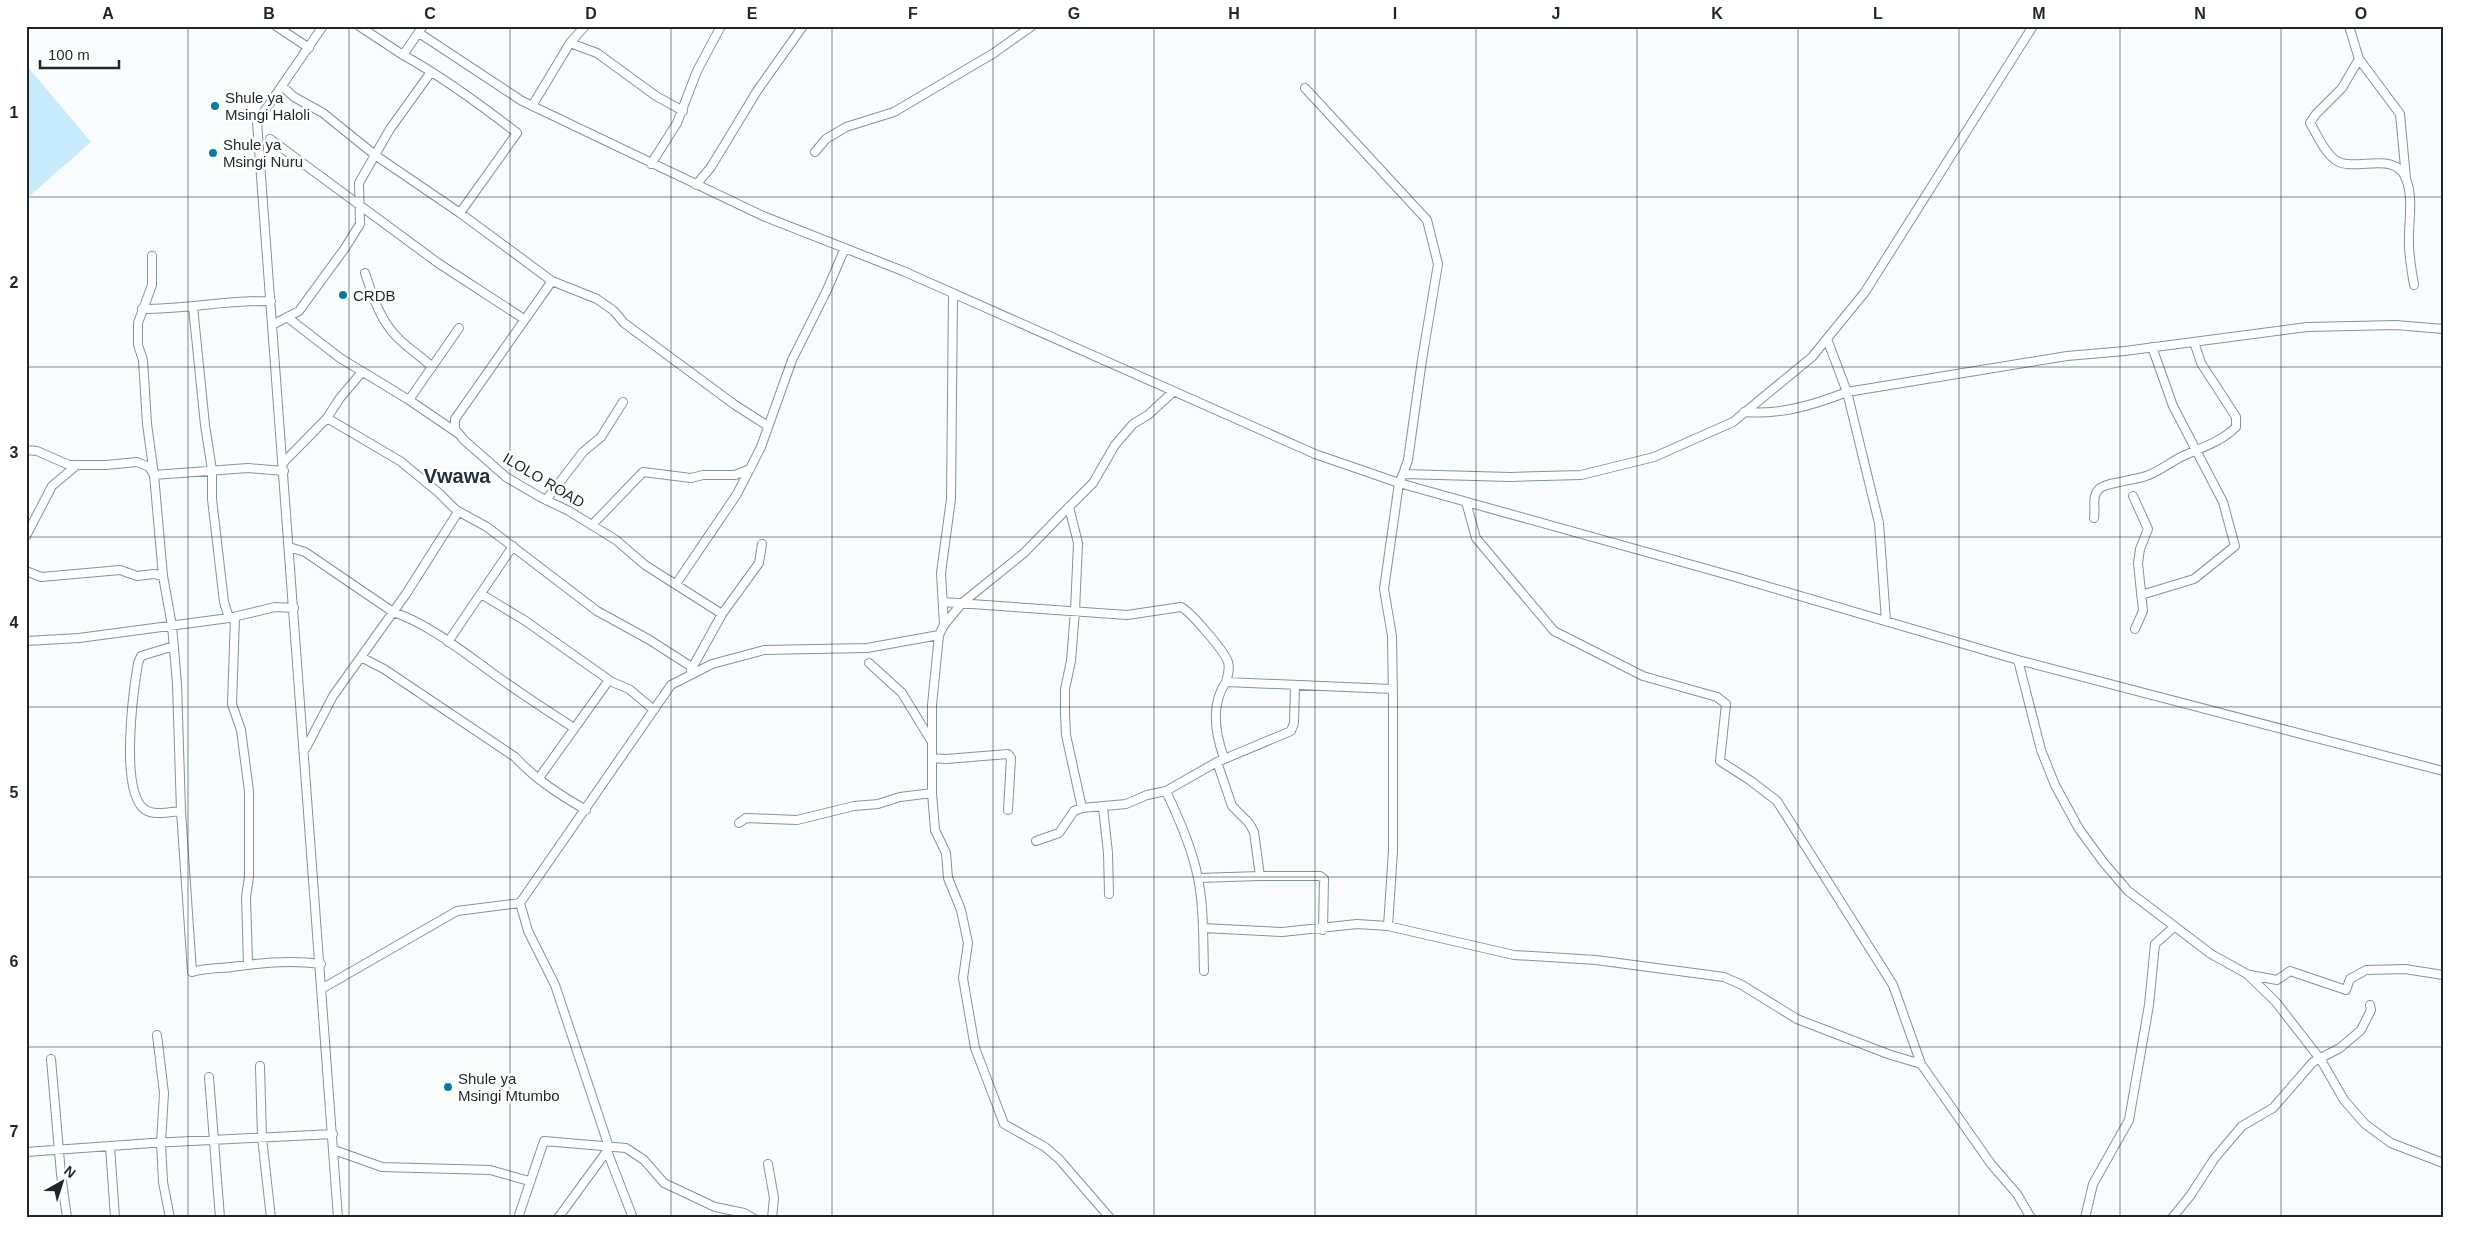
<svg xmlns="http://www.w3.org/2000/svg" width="2469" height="1244" viewBox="0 0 2469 1244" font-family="Helvetica,sans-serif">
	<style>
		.green { fill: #c7eafc }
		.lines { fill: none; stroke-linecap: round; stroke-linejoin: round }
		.minor-casing { stroke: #82939c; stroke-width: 10 }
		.minor { stroke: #fff; stroke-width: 8 }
		.grid { fill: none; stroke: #1f2629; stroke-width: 1; stroke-opacity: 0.55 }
		.poi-dot { fill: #047da4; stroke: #fff; stroke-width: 2 }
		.labels { text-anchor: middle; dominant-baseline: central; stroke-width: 5; stroke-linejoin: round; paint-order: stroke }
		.poi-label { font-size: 15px; fill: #1f2629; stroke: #fff; text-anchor: start }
		.street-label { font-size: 15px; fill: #1f2629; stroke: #fff }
		.district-label { font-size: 20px; font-weight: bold; fill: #213037; stroke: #fff }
		.neatline { fill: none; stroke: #1f2629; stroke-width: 2 }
		.grid-label { font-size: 16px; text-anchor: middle; font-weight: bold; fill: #1f2629 }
	</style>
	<rect width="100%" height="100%" fill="#f8fcfd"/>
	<path class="green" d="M26 65 91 142 26 199Z"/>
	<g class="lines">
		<g class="minor-casing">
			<path id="minor" d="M276 26 309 48
				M323 26 257 122 338 1218
				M359 26 403 55
				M423 26 403 55C443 77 481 105 517 133L460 213 375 155 390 129 431 72
				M2349 26 2359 59 2342 88 2316 114 2310 123C2317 134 2325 154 2337 161 2356 172 2396 150 2406 179 2414 199 2408 223 2409 244 2409 258 2412 272 2414 285
				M419 33 522 101 763 216 903 271 1315 454 1399 483 1403 474 1510 477 1581 475 1654 457 1733 422 1812 357 1865 292 2033 26
				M570 43 597 53 656 96 683 111
				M2359 59 2400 114 2406 178
				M1305 88 1427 220 1438 264 1422 360 1408 460 1403 474
				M532 106 570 43 585 26
				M270 139 438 263 524 319
				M815 152 826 139 846 127 894 112 994 53 1032 26
				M651 164 677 123 697 71 721 26
				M696 185 711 167 757 91 803 26
				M460 213 552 281 597 299 614 311 624 323 735 405 768 426
				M152 256V285L138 323V345L143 360 147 424 154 475 163 576 172 626 177 684 181 811 192 972C208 967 223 969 239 966 267 962 292 960 321 964
				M365 273C373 297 380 321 399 339 409 349 422 357 432 367
				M552 281 455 419V429L464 440 506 477 540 497 569 511 616 540 645 565 722 614
				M193 307 205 425 212 470V499L224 602 229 618
				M142 309C186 309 228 300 271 301
				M287 317 340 358 409 400 459 434
				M272 325 299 311 345 248 360 224 359 183 375 155 323 113 294 97 282 86
				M1827 339 1847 392 1879 523 1886 621
				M409 400 459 328
				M1744 412C1780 415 1814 405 1847 392L2067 356 2125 351 2307 327 2396 325 2443 329
				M327 418 400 461 439 493 456 510 487 527 597 611 648 639 698 671
				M26 450 37 451 69 465H106L137 462 149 467 154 475 248 468 284 471
				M283 463 327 418 340 398 362 372
				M2133 496 2148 529 2140 549 2138 563 2143 611 2135 629
				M546 500 583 452 601 437 623 402
				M1466 502 1476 538 1554 631 1643 676 1717 697 1726 704 1720 761 1751 781 1777 801 1893 985 1921 1064 1991 1164 2017 1194 2031 1218
				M1069 507 1078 543 1075 611 1071 661 1065 689V714L1066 735 1082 808
				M2094 518C2096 508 2091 497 2099 489 2104 483 2135 480 2146 476 2158 472 2168 464 2179 458 2199 448 2220 443 2236 427V417L2201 363 2194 342
				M592 525 643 472 691 478 703 475H735L750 469
				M26 536 52 486 77 465
				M289 547 305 552 393 612C427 623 462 651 491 672 518 692 546 710 574 728
				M26 571 41 577 120 570 137 576 154 574 163 576
				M676 584 737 494 761 447 792 360 827 290 845 248
				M481 594 524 620 612 682 629 689 654 710
				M2141 595 2194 579 2235 546 2223 502 2173 406 2152 347
				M943 602 1127 615 1181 607C1191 612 1225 652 1228 662 1230 669 1228 675 1226 682L1392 689
				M235 617 232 704 241 730 249 791V877L246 897 248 964
				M944 625 962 603 1024 553 1065 511 1093 483 1115 445 1133 424 1148 415 1173 392
				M939 635 932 705V793L935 830 946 853 948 878 961 910 968 943 963 978 975 1048 1004 1124 1045 1147 1059 1159 1110 1218
				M26 641 79 638 229 618 275 607 294 608
				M448 642 513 546
				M174 646 141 656 138 663C133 693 120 789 144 809 153 816 170 812 181 811
				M361 657 384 669 515 757C535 779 560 795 586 810
				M2018 660 2041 750 2055 785 2079 829 2104 863 2128 891 2211 954 2247 974 2275 1001 2321 1060 2344 1100 2365 1124 2391 1143 2443 1163
				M869 663 902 693 930 739
				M691 670 722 614 759 563 762 544
				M306 748 333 696 406 594 458 512
				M932 758 946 759 1008 754 1011 758 1008 810
				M1224 758C1215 733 1210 705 1226 682
				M1217 762 1232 806 1249 823 1254 832 1260 876H1320L1324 879 1323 930
				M539 778 609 680
				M1166 791 1217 762 1291 731 1294 723 1295 686
				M1103 808 1108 853 1109 894
				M739 823 746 818 797 820 854 806 878 804 900 797 932 793
				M1036 841 1059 833 1074 811 1082 808 1126 804 1147 795 1166 791C1179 819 1192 848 1198 878 1204 908 1203 940 1204 971
				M1198 878 1260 876
				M520 903 528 931 555 985 609 1147 607 1151 633 1218
				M1388 926 1393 851V700L1392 636 1384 589 1399 483 1732 576 2018 660 2443 771
				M1203 928 1282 932 1357 924 1388 926 1514 955 1596 960 1724 977 1742 985 1797 1019 1888 1054 1921 1064
				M2250 975 2277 980 2290 971 2346 990 2350 979 2366 970 2405 969 2443 975
				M323 988 457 911 520 903 671 685 712 664 764 650 867 648 939 635 944 625 941 573 951 499 953 294
				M157 1035 164 1093 161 1143 163 1182 170 1218
				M51 1059 61 1174 67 1218
				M260 1066 262 1138 271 1218
				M209 1077 220 1218
				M110 1146 115 1218
				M334 1150 382 1167 490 1170 529 1181
				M26 1152 152 1143 333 1134
				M768 1164 774 1198 772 1218
				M518 1218 544 1141 626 1148 644 1160 664 1183 715 1207 744 1213 753 1218
				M558 1218 607 1151
				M2085 1218 2093 1184 2129 1120 2149 1005 2155 944 2174 927
				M2172 1218 2190 1196 2214 1159 2242 1126 2273 1108 2313 1062 2340 1048 2361 1030 2371 1010 2370 1005"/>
		</g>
		<use href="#minor" class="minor"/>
	</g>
	<path class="grid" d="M188 26V1218M349 26V1218M510 26V1218M671 26V1218M832 26V1218M993 26V1218M1154 26V1218M1315 26V1218M1476 26V1218M1637 26V1218M1798 26V1218M1959 26V1218M2120 26V1218M2281 26V1218M26 197H2443M26 367H2443M26 537H2443M26 707H2443M26 877H2443M26 1047H2443"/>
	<g class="poi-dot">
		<circle cx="215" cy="106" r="5"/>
		<circle cx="213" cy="153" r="5"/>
		<circle cx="343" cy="295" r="5"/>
		<circle cx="448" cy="1087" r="5"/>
	</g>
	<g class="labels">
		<g class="poi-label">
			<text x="225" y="97">Shule ya<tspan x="225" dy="17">Msingi Haloli</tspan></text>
			<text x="223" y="144">Shule ya<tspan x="223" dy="17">Msingi Nuru</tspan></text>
			<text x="353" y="295">CRDB</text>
			<text x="458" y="1078">Shule ya<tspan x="458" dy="17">Msingi Mtumbo</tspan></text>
		</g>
		<g class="street-label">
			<text transform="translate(544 480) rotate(31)">ILOLO ROAD</text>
		</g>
		<g class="district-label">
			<text x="457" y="476">Vwawa</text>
		</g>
	</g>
	<rect width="2469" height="1244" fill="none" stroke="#ffffff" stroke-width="55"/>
	<g transform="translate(62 1182) rotate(39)" stroke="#ffffff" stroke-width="4" paint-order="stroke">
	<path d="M0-4L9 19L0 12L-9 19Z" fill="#1f2629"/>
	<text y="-8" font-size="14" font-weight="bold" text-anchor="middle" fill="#1f2629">N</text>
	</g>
	<path d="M40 60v8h79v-8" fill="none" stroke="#1f2629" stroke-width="2.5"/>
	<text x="48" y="60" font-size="15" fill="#1f2629" stroke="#ffffff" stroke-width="4" paint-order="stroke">100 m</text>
	<rect x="28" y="28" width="2414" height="1188" class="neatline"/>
	<g class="grid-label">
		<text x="108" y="19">A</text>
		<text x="269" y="19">B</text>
		<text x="430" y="19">C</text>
		<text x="591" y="19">D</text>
		<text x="752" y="19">E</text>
		<text x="913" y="19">F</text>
		<text x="1074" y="19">G</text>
		<text x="1234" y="19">H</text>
		<text x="1395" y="19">I</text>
		<text x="1556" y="19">J</text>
		<text x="1717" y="19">K</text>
		<text x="1878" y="19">L</text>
		<text x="2039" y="19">M</text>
		<text x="2200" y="19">N</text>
		<text x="2361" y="19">O</text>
		<text x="14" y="118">1</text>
		<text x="14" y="288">2</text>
		<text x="14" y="458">3</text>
		<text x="14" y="628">4</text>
		<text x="14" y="798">5</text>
		<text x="14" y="967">6</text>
		<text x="14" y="1137">7</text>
	</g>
</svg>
